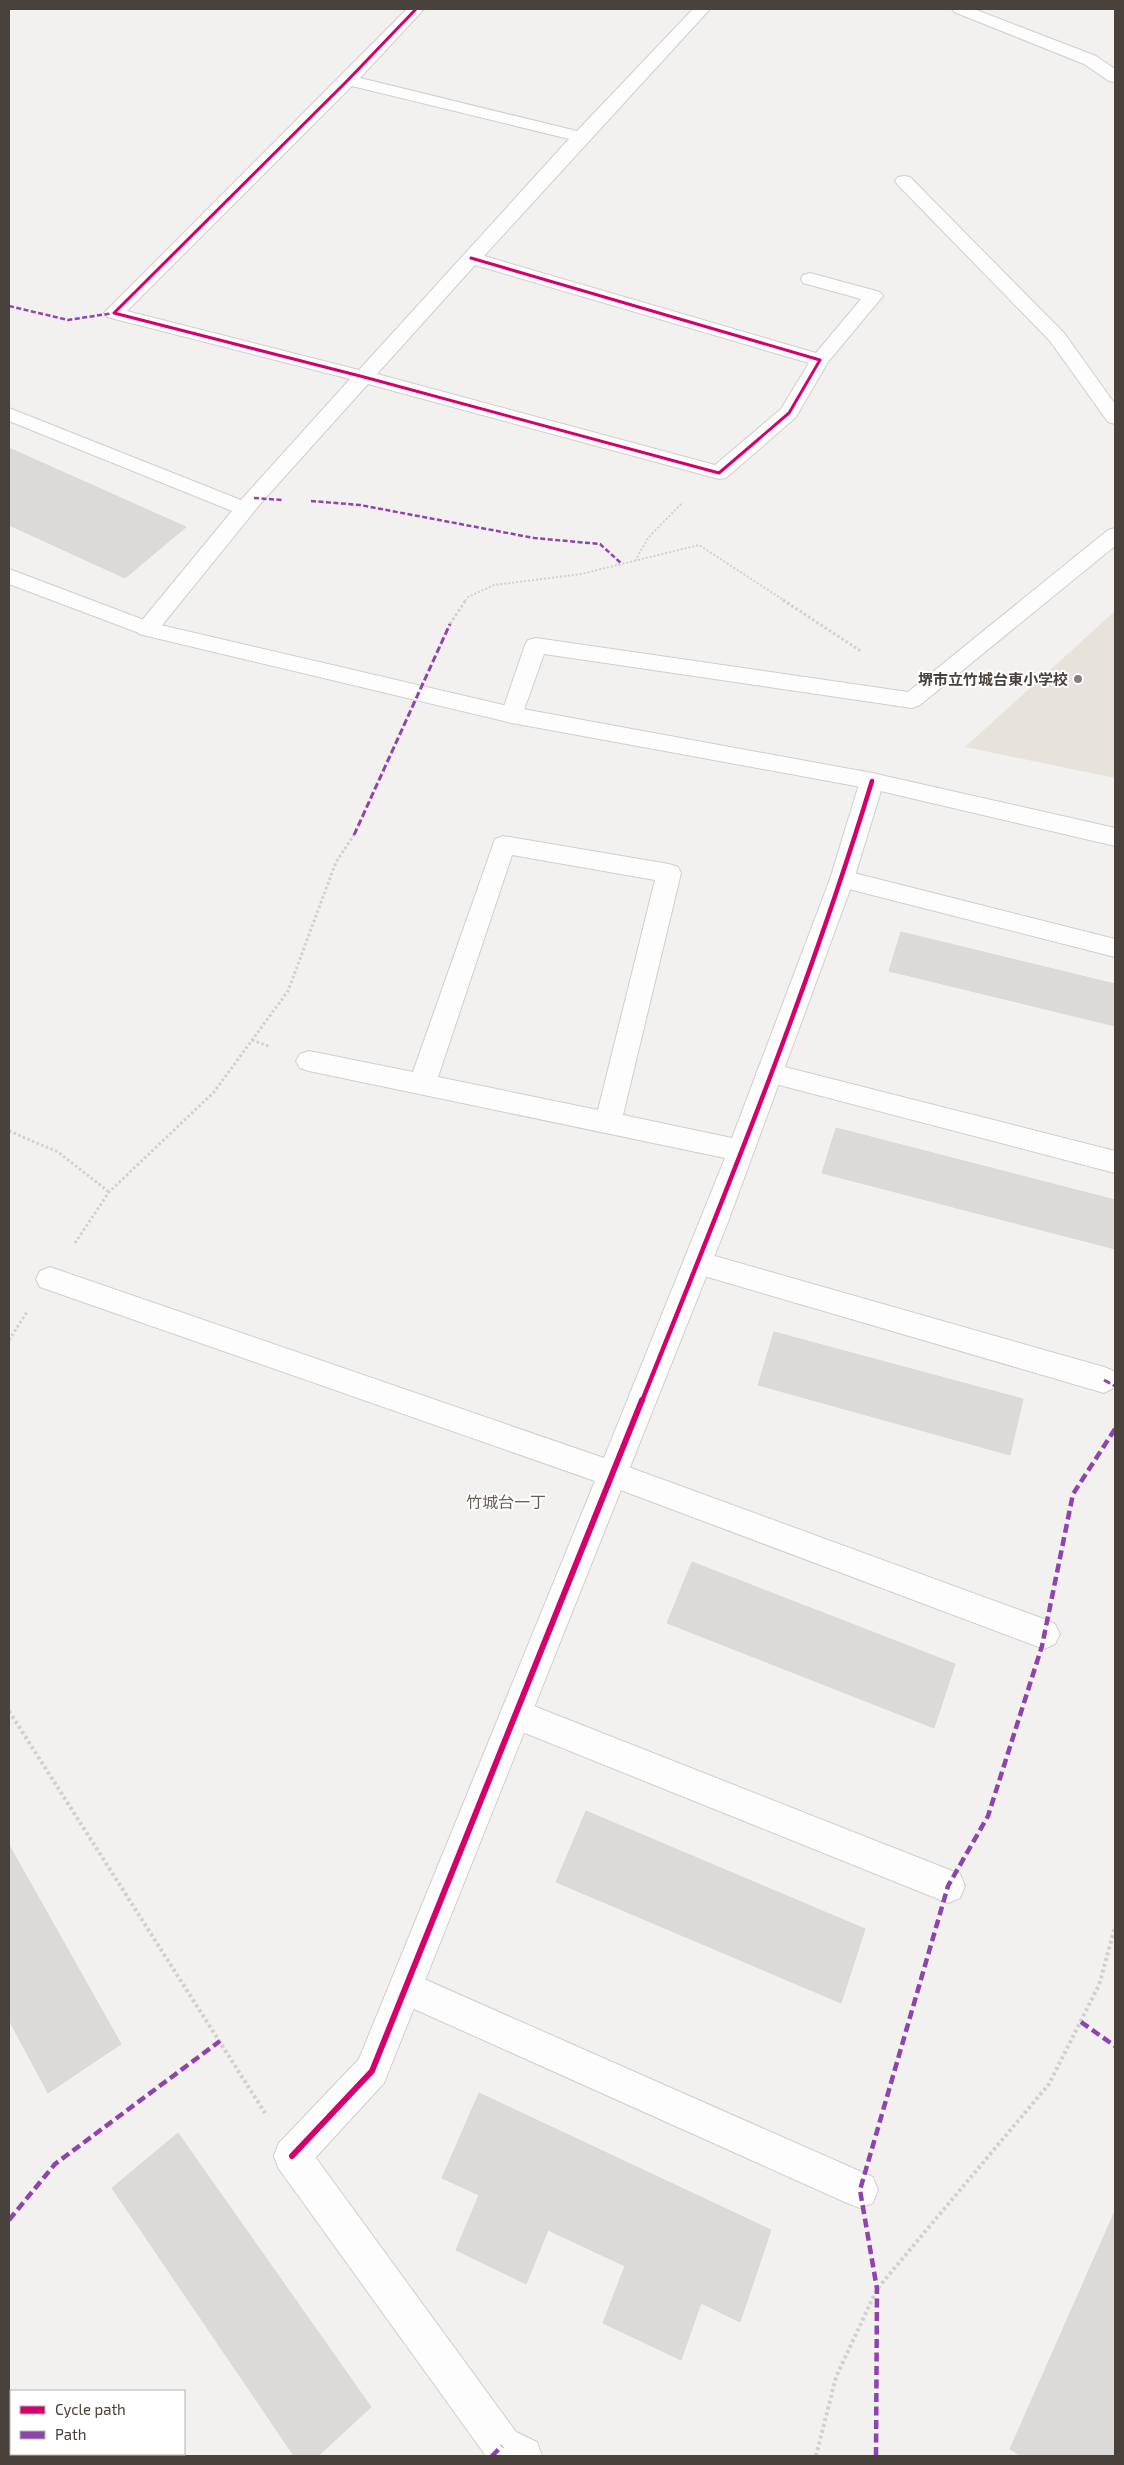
<svg xmlns="http://www.w3.org/2000/svg" width="1124" height="2465" viewBox="0 0 1124 2465" font-family="'Exo 2','Noto Sans JP',sans-serif">
	<style>
		.education { fill: #e8e2dc }
		.building { fill: #dcdad8; stroke: #dbd8d5 }
		.lines { fill: none; stroke-linecap: round; stroke-linejoin: round }
		.service-casing { stroke: #d1cecc; stroke-width: 2 }
		.minor-casing { stroke: #d1cecc; stroke-width: 2 }
		.tertiary-casing { stroke: #d1cecc; stroke-width: 2 }
		.path-far2 { stroke: #d2d0cd; stroke-width: 2; stroke-dasharray: 2 2; stroke-linecap: butt }
		.path-far1 { stroke: #d2d0cd; stroke-width: 3; stroke-dasharray: 2.5 2.5; stroke-linecap: butt }
		.path { stroke: #d2d0cd; stroke-width: 4; stroke-dasharray: 3 3; stroke-linecap: butt }
		.service { fill: #fdfdfd; fill-rule: evenodd }
		.minor { fill: #fdfdfd; fill-rule: evenodd }
		.tertiary { fill: #fdfdfd; fill-rule: evenodd }
		.quiet-far2 { stroke: #8e44ad; stroke-width: 2.5; stroke-dasharray: 5 2.5; stroke-linecap: butt }
		.quiet-far1 { stroke: #8e44ad; stroke-width: 3; stroke-dasharray: 7 3; stroke-linecap: butt }
		.quiet { stroke: #8e44ad; stroke-width: 4.5; stroke-dasharray: 9 4.5; stroke-linecap: butt }
		.cycleway-far2-casing { stroke: #fff; stroke-width: 5 }
		.cycleway-far1-casing { stroke: #fff; stroke-width: 8 }
		.cycleway-casing { stroke: #fff; stroke-width: 9 }
		.cycleway-far2 { stroke: #d6006c; stroke-width: 3 }
		.cycleway-far1 { stroke: #d6006c; stroke-width: 4.5 }
		.cycleway { stroke: #d6006c; stroke-width: 6 }
		.poi-dot { fill: #847f7a; stroke: #fff; stroke-width: 2 }
		.labels { text-anchor: middle; dominant-baseline: central; stroke-width: 4; stroke-linejoin: round; paint-order: stroke }
		.poi-label { font-size: 15px; font-weight: bold; fill: #49413b; stroke: #fff; text-anchor: end }
		.neighbourhood-label { font-size: 16px; fill: #6a5c54; stroke: #fff }
	</style>
	<rect width="100%" height="100%" fill="#f3f1ef"/>
	<path class="education" d="M1115 611V778L965 747Z"/>
	<path class="building" d="M9 448 186 527 125 578 9 525Z
		M901 932 1115 984V1026L889 971Z
		M836 1128 1115 1200V1249L822 1173Z
		M774 1332 1023 1399 1010 1455 758 1385Z
		M692 1562 955 1664 934 1728 667 1623Z
		M586 1811 865 1929 841 2003 556 1882Z
		M9 1845 121 2044 48 2093 9 2020Z
		M479 2093 771 2230 740 2322 701 2303 681 2360 603 2323 625 2266 548 2230 526 2284 456 2250 479 2195 442 2178Z
		M178 2133 371 2407 318 2456H294L112 2188Z
		M1115 2211V2456H1021L1010 2449Z"/>
	<g class="lines">
		<g class="service-casing">
			<path id="service" d="M842 870 1115 939V957L833 885 830 879 833 873Z
				M769 1063 1115 1151V1173L760 1080 756 1073 760 1066Z
				M697 1251 1104 1367 1114 1371 1115 1387 1104 1393 687 1271 683 1263 687 1255Z
				M612 1461 1044 1619 1055 1624 1060 1634 1055 1644 1044 1649 602 1483 597 1474 602 1465Z
				M516 1699 960 1874 965 1886 960 1898 948 1903 505 1725 500 1714 505 1703Z
				M406 1971 873 2177 878 2190 873 2203 860 2208 847 2203 394 2000 389 1988 394 1976Z
				M292 2138 305 2143 516 2432 537 2442 542 2456H486L279 2169 274 2156 279 2143Z"/>
		</g>
		<g class="minor-casing">
			<path id="minor" d="M407 9H424L360 78 577 131 693 9H710L484 256 816 353 861 299 803 283 801 279 803 275 810 273 880 292 883 296 828 362 796 417 726 478 719 479 368 384 261 503 155 634 147 636 139 634 136 629 139 624 232 511 9 421V408L241 500 350 379 107 317 104 313ZM352 86 569 139 359 370 127 311ZM475 265 809 363 781 409 715 465 377 374Z
				M952 9H974L1096 56 1115 69V82L1109 81 1084 64 954 12Z
				M904 176 910 177 1064 333 1115 404V424L1108 422 1050 341 898 185 895 181 898 177Z
				M1115 528V546L920 705 912 708 544 654 520 721 512 723 504 721 501 715 525 645 528 640 536 638 908 692 1108 530Z
				M872 773 880 775 884 781 854 879 728 1222 384 2083 305 2169 292 2174 279 2169 274 2156 279 2143 359 2059 595 1481 40 1287 36 1279 40 1271 50 1267 604 1458 725 1158 309 1071 300 1068 296 1061 300 1054 309 1051 413 1072 495 839 503 836 669 864 678 867 681 873 623 1115 732 1138 830 879 860 781 864 775ZM512 855 655 880 598 1110 438 1077Z"/>
		</g>
		<g class="tertiary-casing">
			<path id="tertiary" d="M9 569 152 623 512 707 872 773 1115 828V846L872 789 512 723 147 636 9 584Z"/>
		</g>
		<path class="path-far2" d="M635 561 648 538 683 502
			M465 601 468 597 494 585 581 574 699 545 785 601"/>
		<path class="path-far1" d="M783 600 862 652
			M450 624 466 600
			M252 1040 271 1047
			M9 1131 58 1152 109 1192
			M75 1243 109 1192 214 1092 288 991 336 862 354 835
			M9 1340 27 1312"/>
		<path class="path" d="M9 1711 265 2113
			M816 2456 836 2377 877 2289 1049 2084 1099 1985 1115 1927"/>
		<use href="#service" class="service"/>
		<use href="#minor" class="minor"/>
		<use href="#tertiary" class="tertiary"/>
		<path class="quiet-far2" d="M9 306 68 320 114 313
			M254 498 282 500
			M311 501 360 505 534 538 600 544 622 564"/>
		<path class="quiet-far1" d="M354 835 450 624
			M1104 1380 1115 1386"/>
		<path class="quiet" d="M1081 2022 1115 2046
			M9 2220 55 2164 220 2041
			M492 2456 502 2446
			M876 2456 877 2289 860 2190 948 1886 988 1816 1042 1646 1073 1494 1115 1429"/>
		<g class="cycleway-far2-casing">
			<path id="cycleway-far2" d="M416 9 348 80 114 313 364 377 719 473 789 413 820 360 471 258"/>
		</g>
		<g class="cycleway-far1-casing">
			<path id="cycleway-far1" d="M642 1401C724 1197 808 992 872 781"/>
		</g>
		<g class="cycleway-casing">
			<path id="cycleway" d="M292 2156 372 2071 642 1400"/>
		</g>
		<use href="#cycleway-far2" class="cycleway-far2"/>
		<use href="#cycleway-far1" class="cycleway-far1"/>
		<use href="#cycleway" class="cycleway"/>
	</g>
	<circle class="poi-dot" cx="1078" cy="679" r="5"/>
	<g class="labels">
		<g class="poi-label">
			<text x="1068" y="679">堺市立竹城台東小学校</text>
		</g>
		<g class="neighbourhood-label">
			<text x="506" y="1501">竹城台一丁</text>
		</g>
	</g>
	<rect width="1124" height="2465" fill="none" stroke="#49413b" stroke-width="20"/>
	<rect x="10" y="2390" width="175" height="65" fill="#ffffff" stroke="#b6b3b1"/>
	<rect x="20" y="2406" width="25" height="8" fill="#d6006c" stroke="#b6b3b1"/>
	<text x="55" y="2415" font-size="15" fill="#49413b">Cycle path</text>
	<rect x="20" y="2431" width="25" height="8" fill="#8e44ad" stroke="#b6b3b1"/>
	<text x="55" y="2440" font-size="15" fill="#49413b">Path</text>
</svg>
